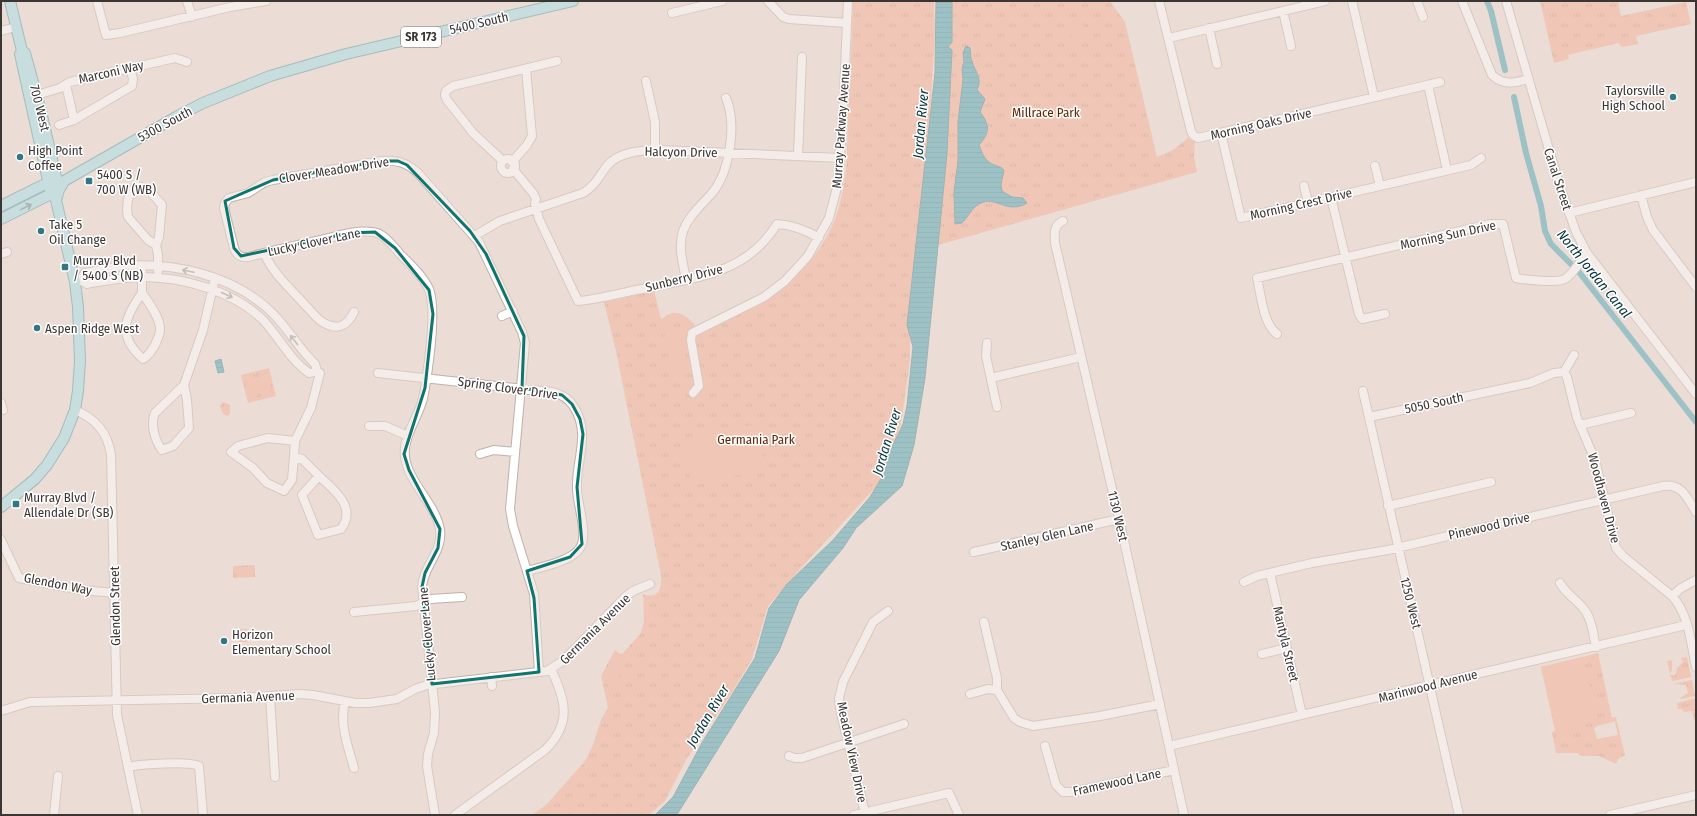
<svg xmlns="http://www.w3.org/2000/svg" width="1697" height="816" viewBox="0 0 1697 816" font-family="'Fira Sans Condensed',sans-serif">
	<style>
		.grass { fill: url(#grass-tufts) }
		.pitch { fill: #f5ae90 }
		.water { fill: url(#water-rules); stroke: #3e818d }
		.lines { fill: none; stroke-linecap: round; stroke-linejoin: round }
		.canal { stroke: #3fa2b3; stroke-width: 6 }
		.minor-casing { stroke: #c0b1ab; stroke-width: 10 }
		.major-casing { stroke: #4f95a0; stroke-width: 12 }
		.minor { stroke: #fff; stroke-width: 8 }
		.major { stroke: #9cdee9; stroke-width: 10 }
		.oneway { stroke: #678185 }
		.oneway2 { stroke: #9d9a99 }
		.marked { fill: none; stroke: #0f766e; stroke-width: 3; stroke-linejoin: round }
		.poi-dot { fill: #327884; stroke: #fff; stroke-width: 1.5 }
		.labels { text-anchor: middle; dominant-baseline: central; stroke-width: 3; stroke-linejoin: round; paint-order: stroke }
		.shield { fill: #fff; stroke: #767270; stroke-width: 1 }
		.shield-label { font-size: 12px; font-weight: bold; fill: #3b3533 }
		.street-label { font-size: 13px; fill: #3b3533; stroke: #fff }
		.poi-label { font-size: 13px; fill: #3b3533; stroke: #fff; text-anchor: start }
		.park-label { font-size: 13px; fill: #632504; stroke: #fff }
		.water-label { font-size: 14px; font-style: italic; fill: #04343b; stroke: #fff }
	</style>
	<defs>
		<pattern id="grass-tufts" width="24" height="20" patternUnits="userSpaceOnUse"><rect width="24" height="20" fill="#f5ae90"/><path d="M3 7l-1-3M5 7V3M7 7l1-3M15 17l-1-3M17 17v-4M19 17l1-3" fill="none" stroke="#c88e76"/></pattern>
		<pattern id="water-rules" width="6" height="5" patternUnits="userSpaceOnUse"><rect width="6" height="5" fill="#3fa2b3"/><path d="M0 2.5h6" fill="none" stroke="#368592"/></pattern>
	</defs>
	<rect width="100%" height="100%" fill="#ebdcd5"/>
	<path class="grass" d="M853 1H934L935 36 927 163 910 294V360L902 417 888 474 801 568 768 606 752 659 733 691 686 760 665 801 649 815H532L547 804 585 761 593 745 601 720 608 707 601 676 615 650 620 654 623 653 641 633 644 621 643 594C659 600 662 588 661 575L616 351 604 302 654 291 661 319C664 318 668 314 672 313 684 311 694 323 700 332 724 321 751 311 773 295 803 274 829 243 839 207 848 177 847 144 848 113 850 76 852 38 853 1Z
		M952 1H1110L1125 22 1157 157 1173 150 1188 138 1195 142 1194 157 1197 172 938 245 947 154 952 50 948 47 952 42Z
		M1540 1H1618L1621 16 1686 2 1691 24 1636 36 1638 44 1622 47 1618 43 1568 55 1569 59 1554 63Z
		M269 368 276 396 248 403 241 375Z
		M223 402 230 405V413L228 416 223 414 220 406Z
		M255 565V577L233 578V566Z
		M234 629H247L248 642H239L234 635Z
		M1598 653 1612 718 1616 717 1617 721 1597 726 1594 728 1597 739 1618 735 1615 722H1617L1625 755 1618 759 1616 764 1599 756H1581L1578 753H1556L1552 732 1555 731 1541 667Z
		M1687 657 1691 677 1672 681 1667 661 1673 660 1672 662V670L1670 674 1674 676 1676 674 1677 668 1683 662 1681 658Z
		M1692 680 1695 696 1681 699 1680 698 1688 693 1686 685 1673 684Z
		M1696 698V720H1694L1692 711 1684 712 1682 709H1678L1677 703Z"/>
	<path class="pitch" d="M1078 20 1088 31 1076 41 1066 30Z
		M678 328 683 349 668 352 664 331Z
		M682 357 687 381 675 383 671 359Z
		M267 373 272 392 263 394 259 375Z
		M253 376 258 396 249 398 244 379Z
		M755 424 765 469 692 486 681 442Z
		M614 653 627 658 616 684 603 678Z
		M1583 657 1597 721 1561 729 1555 726 1541 667Z"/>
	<path class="water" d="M936 1H952V42L948 47 952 50 947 154 925 378 914 445 902 486 856 528 843 548 799 600 779 651 678 813 676 815H655L673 797 703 741 755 658 769 608 787 584 833 540 870 497 885 472 889 453 903 424 907 406 913 347 907 325 935 73Z
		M966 46 970 48C971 52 970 57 972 61 975 72 983 78 977 90L985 99 980 112C990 125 990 133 979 145 982 152 984 160 992 164 996 166 1000 166 1004 170L1001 184 1002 191 1012 197 1023 198 1027 203C1006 216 994 192 976 206 971 210 967 218 962 223L955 224 954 192 958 161V122L963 79 962 69 964 62 963 53Z
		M221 359 224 372 218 373 215 361Z"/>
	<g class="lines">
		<path class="canal" d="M1487 1 1491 11 1505 70
			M1514 97 1526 153 1541 206 1545 231 1551 244 1579 272 1696 422"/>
		<g class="minor-casing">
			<path id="minor" d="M97 1 106 35 120 33 230 7 266 1
				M187 1 192 17
				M768 1 783 17 789 19 847 23
				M1159 1 1191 131 1193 135 1198 138 1440 82
				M1352 1 1374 97
				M1417 1 1423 17
				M1462 1 1492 75C1504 86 1514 83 1528 79
				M1506 1 1559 184 1576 232 1587 253 1696 394
				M1283 11 1291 46
				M672 13 722 1
				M1209 28 1217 64
				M1 31 16 27
				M1169 38 1325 1
				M646 81 655 122V150
				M66 85 74 120
				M1428 85 1447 170
				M37 95 60 88 70 82 175 58 187 62
				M59 125 74 120 132 86 133 79 130 68
				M1221 133 1241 218 1471 165 1481 158
				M798 156 802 57
				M501 166a7 7 0 1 1 14 0a7 7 0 1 1-14 0Z
				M503 161 473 133 447 100 445 95 446 91 453 86 557 61
				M512 162 527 145 532 136 526 69
				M1375 166 1380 186
				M513 169 533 193 536 199 535 204 539 219 578 301C601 299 624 292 647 288 699 277 747 273 777 224 792 225 806 230 819 238
				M138 186 148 189 162 205 159 237 156 245 148 240 128 217C126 206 127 191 138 186Z
				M1304 186 1308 202
				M1641 195 1647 217 1653 230 1696 287
				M1331 197 1359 314 1362 319 1385 314
				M1569 213 1696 182
				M1063 221C1054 225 1054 233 1055 243L1125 545 1184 815
				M474 236 500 221 583 193C594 187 599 177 606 167 618 151 644 150 662 150L840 158
				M156 245 158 255V271
				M264 253C273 274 291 289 306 306 312 312 317 319 324 323 338 331 348 325 354 312
				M1 254 7 252
				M686 279C683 264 678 247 683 231 689 215 702 205 713 192 730 170 737 124 726 98
				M80 280 87 284C105 281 123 277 142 277 182 277 234 291 263 320 279 337 290 360 309 373L317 371 320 373 311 408 295 441 294 457 302 459 319 476
				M76 282 80 280 85 273C98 271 111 267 124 266 173 262 230 275 267 308 286 324 297 347 315 364L317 371
				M142 293C148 301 161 320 160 330 160 335 157 340 155 345 151 351 149 356 143 359 117 336 124 318 142 293Z
				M142 293V272
				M502 316 513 311
				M1277 334C1263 324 1261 294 1257 278L1490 224H1503L1516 278C1525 280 1558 283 1565 279 1574 273 1580 261 1587 253
				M987 343 986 356 997 407
				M1574 355 1564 372 1567 377 1577 418 1595 460 1616 548 1623 556 1672 596C1689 614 1691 644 1696 667
				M378 373 552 392C562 394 569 399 574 407 591 434 576 459 577 488 577 505 589 534 580 548 572 561 542 567 527 571
				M991 378 1081 357
				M184 385 187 400 189 428 173 446 162 450C155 441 150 424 155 413Z
				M184 385 203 330 215 278
				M1363 391 1459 815
				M693 393 699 386 691 340 692 333 764 297 785 281 808 256 829 218 838 184 843 113 848 1
				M1 403 3 410
				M75 410C96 419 107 432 111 454L117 715 138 815
				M1369 417 1530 383 1554 373 1564 372
				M1580 425 1631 413
				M369 426H385L408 436
				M480 454 494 450 515 452
				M294 457 292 480 284 491 267 483 253 468 231 452 238 446 268 438 295 441
				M319 476C335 490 357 508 341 529L318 535 302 495Z
				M1388 506 1491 482
				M1 540 19 578 82 590 115 593
				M974 552 1119 519
				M1270 573 1302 715
				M1244 582 1257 576 1312 563 1388 550 1663 486C1682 483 1687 498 1696 512
				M1560 583C1566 594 1576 599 1583 608 1592 618 1593 634 1596 647
				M1672 596 1681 588 1696 580
				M354 612 416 606 430 599 462 597
				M984 622 997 678V690
				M1262 654 1287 648
				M491 677 492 686
				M970 694 988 689 997 690 1014 718 1020 722 1033 726 1100 716 1160 704
				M270 696 275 777
				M345 702C339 724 348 746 354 768
				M1 711 30 702 237 698 301 694 313 695 355 703H369L397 699 415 689 427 685 547 671 563 661 625 597 633 591 650 584
				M1045 746 1056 785 1063 792H1073L1174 770
				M1169 746 1686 625
				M789 756 795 758H802L904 724
				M128 767C141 764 188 761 199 766L203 815
				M865 813 840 709 839 698 843 682 873 622 888 611
				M54 815 58 776
				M435 815 427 766 428 754 434 733 435 712 422 587C423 566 443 552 440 530 436 502 401 477 405 448 407 429 421 413 424 394 428 370 437 310 429 289 423 276 410 264 400 254 393 246 383 232 372 232 355 230 338 236 321 240 297 245 272 251 248 257 241 258 236 255 234 248L224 208 225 203 229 198 248 193 265 182 273 180 381 161C397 160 406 162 418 173L479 242 522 332 525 343 510 509 513 526 534 594 539 672
				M455 815 545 750C572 723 566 701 551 669
				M854 815 949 793 959 815
				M1610 815 1696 795"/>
		</g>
		<g class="major-casing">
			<path id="major" d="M10 1 22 51 20 54 51 194 55 198
				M1 206 53 180
				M1 219 59 190 64 181 176 117 203 103 270 76 346 54 573 1
				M1 507 35 479 47 465 64 438 75 410 78 391 80 361 78 307 75 282 56 200 59 190 41 111 25 53 22 51"/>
		</g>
		<use href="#minor" class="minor"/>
		<use href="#major" class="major"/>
	</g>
	<defs><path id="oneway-shaft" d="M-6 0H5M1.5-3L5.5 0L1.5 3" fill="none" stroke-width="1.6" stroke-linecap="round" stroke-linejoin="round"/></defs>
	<use class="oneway" href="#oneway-shaft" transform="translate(26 207) rotate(-26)"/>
	<g class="oneway2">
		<use href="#oneway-shaft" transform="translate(188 271) rotate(-168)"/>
		<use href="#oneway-shaft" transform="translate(227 295) rotate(24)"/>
		<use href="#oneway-shaft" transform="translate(294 340) rotate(-128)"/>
	</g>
	<path d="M0 0H1697V816H0ZM381 161H398L407 165 470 231 486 254 524 336 522 388 562 395 572 404 580 419 583 434 577 487 582 544 570 557 527 571 534 598 539 672 432 684 422 587 425 573 438 548 440 529 409 470 404 454 425 388 433 314 429 290 395 248 375 232 349 233 241 256 234 248 225 201 273 180Z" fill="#ebdcd5" fill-opacity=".55" fill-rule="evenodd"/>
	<path class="marked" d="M381 161H398L407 165 470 231 486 254 524 336 522 388 562 395 572 404 580 419 583 434 577 487 582 544 570 557 527 571 534 598 539 672 432 684 422 587 425 573 438 548 440 529 409 470 404 454 425 388 433 314 429 290 395 248 375 232 349 233 241 256 234 248 225 201 273 180Z"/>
	<g class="poi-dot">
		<circle cx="1673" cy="97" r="4"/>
		<circle cx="20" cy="157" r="4"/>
		<rect x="85" y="177" width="8" height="8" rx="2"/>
		<circle cx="41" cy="231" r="4"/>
		<rect x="61" y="263" width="8" height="8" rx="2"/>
		<circle cx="37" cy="328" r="4"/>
		<rect x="12" y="500" width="8" height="8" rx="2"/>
		<circle cx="224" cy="641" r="4"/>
	</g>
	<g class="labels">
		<rect class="shield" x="401" y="27" width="40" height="20" rx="3"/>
		<g class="shield-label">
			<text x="421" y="37">SR 173</text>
		</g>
		<g class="street-label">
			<text transform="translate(479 23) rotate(-13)">5400 South</text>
			<text transform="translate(111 72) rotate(-13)">Marconi Way</text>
			<text transform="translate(40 108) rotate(76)">700 West</text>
			<text transform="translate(165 124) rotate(-28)">5300 South</text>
			<text transform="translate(1261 124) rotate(-13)">Morning Oaks Drive</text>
			<text transform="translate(841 126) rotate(-86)">Murray Parkway Avenue</text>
			<text transform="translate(681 152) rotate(1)">Halcyon Drive</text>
			<text transform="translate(334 170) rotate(-9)">Clover Meadow Drive</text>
			<text transform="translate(1558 179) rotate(72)">Canal Street</text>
			<text transform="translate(1301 204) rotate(-13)">Morning Crest Drive</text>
			<text transform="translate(1448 235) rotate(-12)">Morning Sun Drive</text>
			<text transform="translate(314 242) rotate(-12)">Lucky Clover Lane</text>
			<text transform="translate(684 278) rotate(-14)">Sunberry Drive</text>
			<text transform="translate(508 388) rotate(8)">Spring Clover Drive</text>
			<text transform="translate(1434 403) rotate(-12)">5050 South</text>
			<text transform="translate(1604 498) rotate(75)">Woodhaven Drive</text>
			<text transform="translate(1118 516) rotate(77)">1130 West</text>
			<text transform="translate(1489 526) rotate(-13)">Pinewood Drive</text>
			<text transform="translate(1047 536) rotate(-13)">Stanley Glen Lane</text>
			<text transform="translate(58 584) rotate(11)">Glendon Way</text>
			<text transform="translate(1411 603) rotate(76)">1250 West</text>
			<text transform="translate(115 606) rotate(-91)">Glendon Street</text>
			<text transform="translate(595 629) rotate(-45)">Germania Avenue</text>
			<text transform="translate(427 634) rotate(-95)">Lucky Clover Lane</text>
			<text transform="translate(1286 644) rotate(77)">Mantyla Street</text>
			<text transform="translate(1428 686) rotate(-14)">Marinwood Avenue</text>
			<text transform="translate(248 697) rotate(-2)">Germania Avenue</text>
			<text transform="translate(852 752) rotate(78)">Meadow View Drive</text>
			<text transform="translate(1117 782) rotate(-12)">Framewood Lane</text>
		</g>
		<g class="poi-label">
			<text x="1665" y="90" text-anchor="end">Taylorsville<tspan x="1665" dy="15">High School</tspan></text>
			<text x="28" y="150">High Point<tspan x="28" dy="15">Coffee</tspan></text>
			<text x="97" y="174">5400 S /<tspan x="97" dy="15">700 W (WB)</tspan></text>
			<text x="49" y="224">Take 5<tspan x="49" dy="15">Oil Change</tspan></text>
			<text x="73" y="260">Murray Blvd<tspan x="73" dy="15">/ 5400 S (NB)</tspan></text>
			<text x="45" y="328">Aspen Ridge West</text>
			<text x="24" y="497">Murray Blvd /<tspan x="24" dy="15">Allendale Dr (SB)</tspan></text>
			<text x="232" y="634">Horizon<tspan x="232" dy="15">Elementary School</tspan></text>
		</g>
		<g class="park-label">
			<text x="1046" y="112">Millrace Park</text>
			<text x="756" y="439">Germania Park</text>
		</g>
		<g class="water-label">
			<text transform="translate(921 124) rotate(-85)">Jordan River</text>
			<text transform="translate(1594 274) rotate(51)">North Jordan Canal</text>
			<text transform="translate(887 442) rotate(-73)">Jordan River</text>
			<text transform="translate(708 716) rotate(-59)">Jordan River</text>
		</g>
	</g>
	<rect width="1697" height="816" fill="none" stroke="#3b3533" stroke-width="4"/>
</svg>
